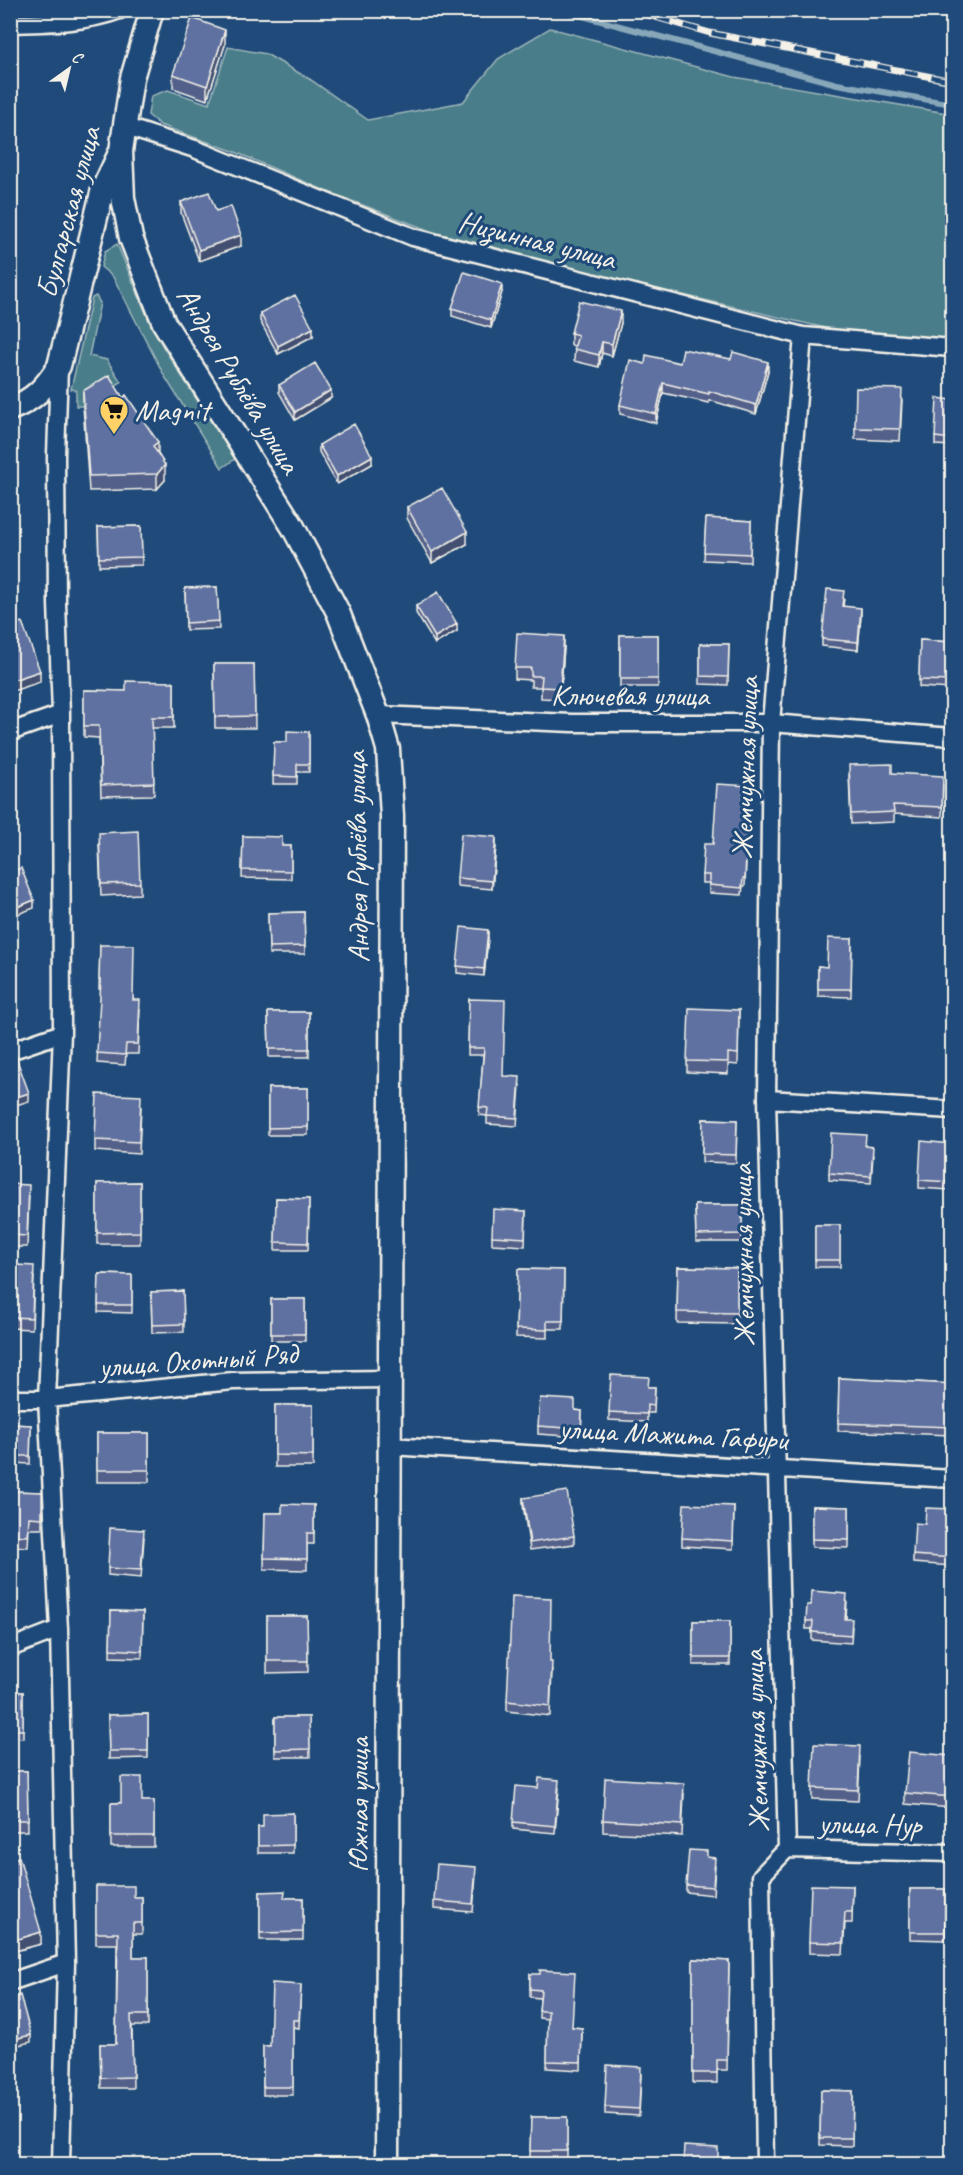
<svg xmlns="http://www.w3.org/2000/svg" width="963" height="2175" viewBox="0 0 963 2175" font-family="Caveat,sans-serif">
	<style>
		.green { fill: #4a7d8a; stroke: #9fb7b9; stroke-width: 1.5 }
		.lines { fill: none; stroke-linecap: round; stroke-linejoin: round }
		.stream { stroke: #88a8ba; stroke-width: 6 }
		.street-casing { stroke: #f4f1e8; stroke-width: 21 }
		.secondary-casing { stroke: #f4f1e8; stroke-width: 27 }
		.street { stroke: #1f4a7a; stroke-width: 16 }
		.secondary { stroke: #1f4a7a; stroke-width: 22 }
		.rail-casing { stroke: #f4f1e8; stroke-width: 7 }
		.rail { stroke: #1f4a7a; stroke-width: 4.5; stroke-dasharray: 14; stroke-linecap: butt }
		.wall { fill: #52618a; stroke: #f4f1e8; stroke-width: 1.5 }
		.shaded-wall { fill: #424f71; stroke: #f4f1e8; stroke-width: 1.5 }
		.building { fill: #5f71a1; stroke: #f4f1e8; stroke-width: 1.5 }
		.labels { text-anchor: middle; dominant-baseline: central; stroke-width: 6; stroke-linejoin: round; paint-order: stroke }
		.street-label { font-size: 30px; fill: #f4f1e8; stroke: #1f4a7a }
		.poi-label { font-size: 30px; fill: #f4f1e8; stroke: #1f4a7a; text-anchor: start }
	</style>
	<rect width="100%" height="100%" fill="#1f4a7a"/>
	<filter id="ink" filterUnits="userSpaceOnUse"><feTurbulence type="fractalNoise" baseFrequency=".0167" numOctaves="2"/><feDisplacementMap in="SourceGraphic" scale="12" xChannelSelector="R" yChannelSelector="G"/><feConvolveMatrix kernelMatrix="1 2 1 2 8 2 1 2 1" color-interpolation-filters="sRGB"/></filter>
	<g filter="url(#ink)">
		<path class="green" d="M550 28 734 77 952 114V343L852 334 470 246 326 191 233 151 160 125 148 115 151 96 168 90 209 104 228 47 266 54 311 80 368 120 463 102 498 59Z
			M117 244 150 323 165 350 235 459 222 468 165 377 113 277 101 267 105 251Z
			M96 296 100 303 89 356 107 360 121 382 83 406H76V390L71 389 92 298Z"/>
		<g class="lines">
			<path class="stream" d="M560 10 837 84 952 104"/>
			<g class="street-casing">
				<path id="street" d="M10 24C47 23 85 23 120 10
					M123 126 195 149 413 237 803 336 952 348
					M59 367 56 455 57 603 61 714 62 1033 47 1399 59 1629 66 1963 61 2164
					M378 715 572 723H771L952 737
					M10 732 61 714
					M10 1051 62 1033
					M767 1099 952 1110
					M10 1399H47L233 1381 390 1379
					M389 1446 952 1479
					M10 1648 59 1629
					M787 1849 952 1853
					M10 1982 66 1963
					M765 2164 761 1876 787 1849 767 1099 771 723 803 336"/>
			</g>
			<g class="secondary-casing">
				<path id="secondary" d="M121 151 123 198 131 238 164 323 293 527 338 612 378 715 388 749 392 816 387 2164
					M10 409C34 400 46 387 59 366L103 189 121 151 132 78 152 10"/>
			</g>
			<use href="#street" class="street"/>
			<use href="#secondary" class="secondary"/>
			<g class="rail-casing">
				<path id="rail" d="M631 10 710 33 952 81"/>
			</g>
			<use href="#rail" class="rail"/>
		</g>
		<path class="wall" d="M225 45 207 100 173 88V74Z
			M181 202 241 246 199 261 181 213Z
			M502 292 491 328 452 316V308Z
			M260 313 313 336 278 354 260 321Z
			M621 323 612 356 602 353 599 367 574 361 575 346 571 345V333Z
			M680 363 768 371 756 414 709 400V403L663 393 656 423 620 414V405L645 364Z
			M279 385 331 398 295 420 279 392Z
			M83 391 123 398 158 454 165 480 157 489 89 491 83 406Z
			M952 400V446L935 445V437Z
			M902 401 900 441 855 439V428Z
			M319 445 372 464 337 484 319 452Z
			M407 507 467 544 432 563 407 518Z
			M706 518 751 521 750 562 704 560Z
			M141 526 142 565 99 566 98 527Z
			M217 587 219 629 186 630 185 588Z
			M844 599 843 606 861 615 858 650 822 646V639Z
			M416 606 457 631 435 644 416 613Z
			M620 635H658V687H620Z
			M920 640 952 642V689L919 687Z
			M700 644H729L728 685 700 684Z
			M564 647 560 699 541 698V687H531V680L515 679V668Z
			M214 664H254L255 728H215Z
			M174 682V728H152L154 795 101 796 99 738 84 737V690L126 691Z
			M309 732V772H297V784H273L274 742H287Z
			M892 773 943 785 942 817 894 814V822L851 824 849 775Z
			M749 794 745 886H743L742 895 709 893V883H702V875L713 844Z
			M243 836 282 846H291V879L242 878Z
			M99 844 140 883V894L101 896Z
			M496 845 492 889 457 886V878Z
			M304 912 305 954H269L268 913Z
			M488 938 484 976 457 973V966Z
			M852 939 851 997 818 996V966L827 967Z
			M100 945 140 1010 138 1054H126L125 1065 97 1063 101 989H99Z
			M469 999 503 1076 520 1085 517 1126 487 1124V1116L479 1115 483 1055H468Z
			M739 1010 738 1065 728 1064V1074L687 1072V1061Z
			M268 1012H309V1057H269Z
			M952 1027V1060H950Z
			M268 1088H308V1135H268Z
			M141 1107 139 1154 95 1151V1140Z
			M703 1119 737 1120 736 1163 702 1162Z
			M952 1144 950 1190 919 1188V1180Z
			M865 1146 873 1155 871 1183 829 1180V1173Z
			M140 1182V1244H97V1183Z
			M10 1184 29 1196 27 1247H10Z
			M276 1198 309 1199 308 1250H275Z
			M695 1205H742V1242H696Z
			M526 1211 525 1246 492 1244V1236Z
			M815 1225H840V1267H815Z
			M678 1267 737 1268V1324L677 1323Z
			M518 1269 564 1270 563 1329H547V1338L516 1337Z
			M99 1274 132 1275V1313L98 1312Z
			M10 1275 34 1277 32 1329 10 1328Z
			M183 1291 184 1332 152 1333 151 1292Z
			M271 1299H305V1341H271Z
			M839 1378 952 1384V1435L838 1431Z
			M649 1387H655L654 1413H647V1422L609 1420V1412Z
			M275 1405H313V1467H275Z
			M575 1410 582 1411 581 1437 538 1434V1426Z
			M10 1424 31 1425 30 1464 13 1463V1470H10Z
			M97 1433H149V1482H97Z
			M10 1491 42 1492V1529H29L28 1547 10 1546Z
			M523 1498 574 1536V1544L530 1550 523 1505Z
			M314 1505V1544H307V1570L264 1569 265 1513H282Z
			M734 1506 733 1549 682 1546V1538Z
			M812 1506 849 1507V1548L812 1547Z
			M952 1509V1566L913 1563V1555L925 1524Z
			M144 1538 141 1578 108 1575V1568Z
			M847 1601 846 1619 852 1627 851 1643 812 1640V1629H806V1621L811 1605Z
			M111 1611 143 1612 142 1658 110 1657Z
			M267 1616H307L308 1672 267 1673Z
			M693 1621H730V1665H693Z
			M550 1662 552 1671 550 1716 507 1711V1701Z
			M10 1692H23V1738L10 1737Z
			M148 1714V1758L109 1759 108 1715Z
			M275 1717H309L310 1757H275Z
			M952 1756V1808L905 1804V1793Z
			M860 1757 858 1801 812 1799V1788Z
			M10 1771H27L28 1831H10Z
			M538 1788H559L555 1833 513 1829V1822Z
			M684 1794 682 1836 603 1832V1820Z
			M154 1801V1847H111V1803Z
			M293 1813V1853H258V1827H263Z
			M707 1857 715 1866 713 1895 686 1892V1885Z
			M10 1860 41 1944 15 1951 11 1938Z
			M476 1875 473 1912 434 1909V1901Z
			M96 1886 134 1897H142V1934H133V1957H148V2026H132L133 2088H101L100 2044H116L117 1944H96Z
			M853 1886 852 1923H845L843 1954 809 1953V1942Z
			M910 1889H945V1940L910 1939Z
			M260 1892 284 1898H303V1940H260Z
			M693 1959 729 1961 727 2070H717V2083H693Z
			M530 1974 572 2027 582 2028 581 2070 547 2068 548 2019 539 2018 540 1998 530 1997Z
			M301 1985 299 2028 293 2027V2095H263V2046H270Z
			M641 2075 639 2116 605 2114V2107Z
			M821 2090 853 2091 852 2146 820 2145Z
			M531 2117H567V2159H530Z"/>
		<path class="shaded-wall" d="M225 30V45L207 100V86Z
			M241 235V246L199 261V250Z
			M502 284V292L491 328V320Z
			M621 311V323L612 356V344Z
			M313 328V336L278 354V346Z
			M602 342V353L599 367V355Z
			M768 362V371L756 414V405Z
			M663 383V393L656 423V414Z
			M331 390V398L295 420V412Z
			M158 442V457L153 446Z
			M372 456V464L337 484V476Z
			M165 465V480L157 489V474Z
			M467 532V544L432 563V552Z
			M861 608V615L858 650V642Z
			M457 624V631L435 644V637Z
			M564 636V647L560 699V688Z
			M40 671V682L10 692V681Z
			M496 837V845L492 889V881Z
			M34 900V908L10 917V910Z
			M488 930V938L484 976V969Z
			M29 1093V1101L10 1107V1099Z
			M41 1932V1944L15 1951V1940Z
			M31 2035V2042L10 2047V2040Z"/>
		<path class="building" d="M192 18 225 30 207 86 173 74Z
			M209 192 216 211 231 206 241 235 199 250 181 202Z
			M464 272 502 284 491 320 452 308Z
			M295 295 313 328 278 346 260 313Z
			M579 301 621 311 612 344 602 342 599 355 574 349 578 335 571 333Z
			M683 349 731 359 733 352 768 362 756 405 709 391V394L663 383 656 414 620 405 630 360 645 364 646 355 680 363Z
			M315 363 331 390 295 412 279 385Z
			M109 375 123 398 126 395 158 442 153 446 165 465 157 474 89 476 83 391Z
			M856 388 902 389 900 429 855 428Z
			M937 398 952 400V439L935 437Z
			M354 424 372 456 337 476 319 445Z
			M442 488 467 532 432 552 407 507Z
			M706 518 751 521 750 554 704 552Z
			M141 526 142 557 99 558 98 527Z
			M217 587 219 621 186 623 185 588Z
			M827 589 844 591 842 606 861 608 858 642 822 639Z
			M438 592 457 624 435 637 416 606Z
			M22 622 40 671 10 681V626Z
			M517 633 564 636 560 688 541 687 542 676H531V668H515Z
			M620 635H658V679H620Z
			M920 640 952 642V681L919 680Z
			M700 644H729L728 677 700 676Z
			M214 664H254L255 716 215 717Z
			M126 681 174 682V717H152L154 783 101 785 99 726H84V690L126 691Z
			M287 731 309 732V764H297V777L273 776 274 742H287Z
			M892 764V773L943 776 942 807 893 805 894 812 851 814 849 765Z
			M717 784 749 786 745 878H743L742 888 709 885V875H702L704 844H713Z
			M138 831 140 883 101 884 99 833Z
			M461 834 496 837 492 881 457 878Z
			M243 836 282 837V846H291V871L242 870Z
			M21 868 34 900 10 910V872Z
			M304 912 305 946 269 947 268 913Z
			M461 927 488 930 484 969 457 966Z
			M828 938 852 939 851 989H818V966L827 967Z
			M100 945H134L133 1000H140L138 1044H126L125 1055 97 1053 101 979H99Z
			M469 999 505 1000 503 1076 520 1077 517 1118 487 1116 488 1108 479 1107 484 1048H468Z
			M689 1008 739 1010 738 1054 728 1053V1062L687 1061Z
			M268 1012H309V1049H269Z
			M952 1027V1050H950Z
			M17 1060 29 1093 10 1099V1062Z
			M268 1088H308V1127L268 1128Z
			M97 1094 141 1096 139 1142 95 1140Z
			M703 1119 737 1120 736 1155 702 1154Z
			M831 1133 866 1135 865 1146 873 1147 871 1176 829 1173Z
			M921 1141 952 1144 950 1182 919 1180Z
			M140 1182V1232L97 1233V1183Z
			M10 1184 29 1185 27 1236 10 1235Z
			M276 1198 309 1199 308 1243 275 1242Z
			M695 1205H742V1234L696 1235Z
			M493 1209 526 1211 525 1238 492 1236Z
			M815 1225H840V1260H815Z
			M17 1265 34 1266 32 1318 10 1317V1275L16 1276Z
			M678 1267 737 1268V1313L677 1312Z
			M518 1269 564 1270 563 1321H547V1330L516 1329Z
			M99 1274 132 1275V1305H98Z
			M183 1291 184 1324 152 1325 151 1292Z
			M271 1299H305V1334H271Z
			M611 1375 649 1377 648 1387H655L654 1406 647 1405V1414L609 1412Z
			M839 1378 952 1384V1427L838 1423Z
			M540 1398 575 1400V1410L582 1411 581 1429 538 1426Z
			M275 1405H313V1456L275 1455Z
			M10 1424 31 1425 30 1456H13V1462H10Z
			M97 1433H149V1470H97Z
			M10 1491 42 1492V1518L29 1517 28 1536 10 1535Z
			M567 1491 574 1536 530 1543 523 1498Z
			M282 1504 314 1505V1533H307V1559L264 1558 265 1513H282Z
			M684 1504 734 1506 733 1541 682 1538Z
			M812 1506 849 1507V1540L812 1539Z
			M926 1508 952 1509V1558L913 1555 915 1523 925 1524Z
			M110 1528 144 1530 141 1570 108 1568Z
			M812 1591 847 1594 845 1619H852L851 1635 812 1632 813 1621H806L807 1605H811Z
			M512 1596 551 1598 550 1662H552L550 1706 507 1701Z
			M111 1611 143 1612 142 1651 110 1649Z
			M267 1616H307L308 1661H267Z
			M693 1621H730V1658H693Z
			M10 1692H23V1730H10Z
			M148 1714V1751H109L108 1715Z
			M275 1717H309L310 1749 275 1750Z
			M814 1744 860 1746 858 1790 812 1788Z
			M909 1752 952 1756V1797L905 1793Z
			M10 1771H27L28 1820H10Z
			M121 1777H142V1801H154V1836H111V1803H121Z
			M539 1778 559 1780 555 1826 513 1822 516 1786 538 1788Z
			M605 1778 684 1783 682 1825 603 1820Z
			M293 1813V1845L258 1846V1827H263V1814Z
			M689 1850 707 1851V1857L715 1858 713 1887 686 1885Z
			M19 1857 41 1932 15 1940 10 1927V1860Z
			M437 1864 476 1867 473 1904 434 1901Z
			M811 1885 853 1886 852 1912H845L843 1943 809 1942Z
			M96 1886H134V1897H142V1923H133V1957H148V2015H131L133 2077 101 2078 100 2044H116L118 1933H96Z
			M910 1889H945V1932H910Z
			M285 1891 284 1898H303V1932L260 1933V1892Z
			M693 1959 729 1961 727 2060H717V2073H693Z
			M540 1970 575 1972 572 2027 582 2028 581 2062 547 2061 548 2011H539L541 1990 530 1989V1974H540Z
			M272 1983 301 1985 299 2020H293V2087H263V2046H270Z
			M20 1995 31 2035 10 2040V1997Z
			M607 2065 641 2067 639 2109 605 2107Z
			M821 2090 853 2091 852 2138H820Z
			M531 2117H567V2151H530Z
			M684 2146 718 2148V2164H683Z"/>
	</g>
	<defs>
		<g id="supermarket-pin" transform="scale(1.5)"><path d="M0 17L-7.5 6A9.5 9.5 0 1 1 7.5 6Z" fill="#ffd166" stroke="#1f4a7a"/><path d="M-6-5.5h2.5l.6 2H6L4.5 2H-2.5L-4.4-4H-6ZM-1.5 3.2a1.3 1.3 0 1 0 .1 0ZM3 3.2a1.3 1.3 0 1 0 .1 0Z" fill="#111"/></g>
	</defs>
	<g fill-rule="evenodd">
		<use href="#supermarket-pin" x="114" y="410"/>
	</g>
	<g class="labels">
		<g class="street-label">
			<text transform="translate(68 212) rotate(-75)">Булгарская улица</text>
			<text transform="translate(537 240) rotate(14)">Низинная улица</text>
			<text transform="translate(239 380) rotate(59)">Андрея Рублёва улица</text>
			<text x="630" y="695">Ключевая улица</text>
			<text transform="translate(745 768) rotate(-88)">Жемчужная улица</text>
			<text transform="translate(357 857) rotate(-91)">Андрея Рублёва улица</text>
			<text transform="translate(743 1255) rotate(-91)">Жемчужная улица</text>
			<text transform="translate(198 1360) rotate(-4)">улица Охотный Ряд</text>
			<text transform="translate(673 1434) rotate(3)">улица Мажита Гафури</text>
			<text transform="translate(756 1741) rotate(-92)">Жемчужная улица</text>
			<text transform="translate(358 1805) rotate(-90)">Южная улица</text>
			<text transform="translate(870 1824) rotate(1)">улица Нур</text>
		</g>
		<g class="poi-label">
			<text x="135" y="410">Magnit</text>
		</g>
	</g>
	<rect width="963" height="2175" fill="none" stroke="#1f4a7a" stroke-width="36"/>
	<rect x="18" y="18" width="927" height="2139" fill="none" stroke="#f4f1e8" stroke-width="2" filter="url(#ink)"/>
	<g transform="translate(69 69) rotate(34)" stroke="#1f4a7a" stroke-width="4.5" paint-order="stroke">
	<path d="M0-4.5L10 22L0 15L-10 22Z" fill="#f4f1e8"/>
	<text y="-9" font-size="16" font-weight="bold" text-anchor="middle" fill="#f4f1e8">С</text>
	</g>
</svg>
